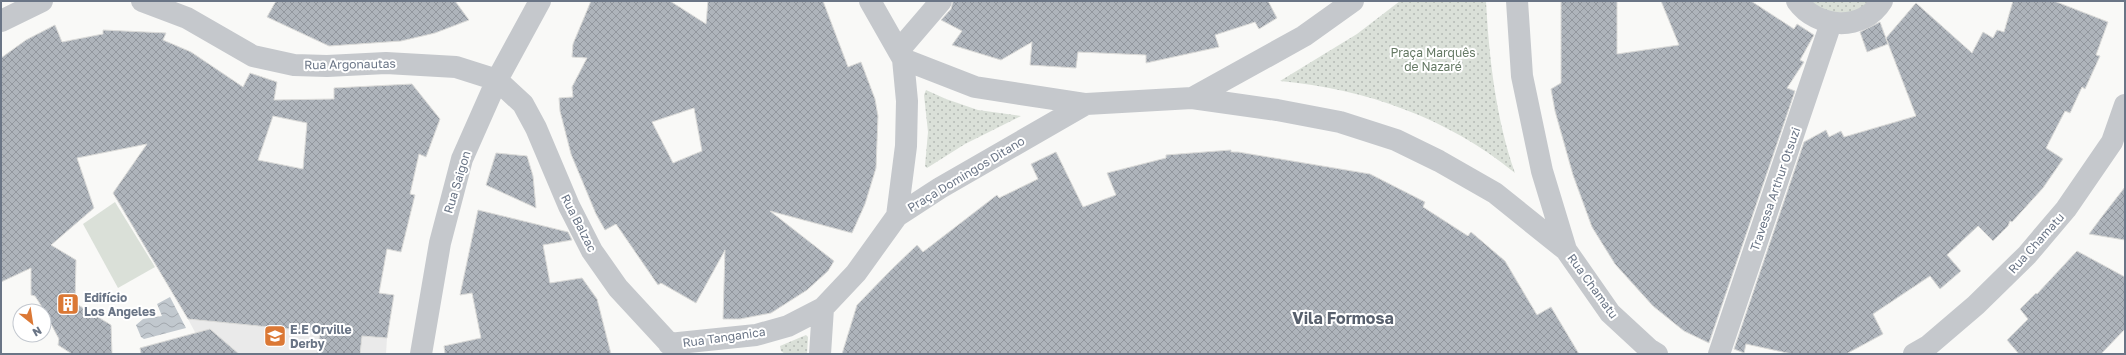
<svg xmlns="http://www.w3.org/2000/svg" width="2126" height="355" viewBox="0 0 2126 355" font-family="'Golos Text',sans-serif">
	<style>
		.built { fill: #eaeaea }
		.grass { fill: url(#grass-dots) }
		.pitch { fill: #dae0d8 }
		.water { fill: url(#water-waves) }
		.building { fill: url(#building-cross-hatch); stroke: #dbdbd9; fill-rule: evenodd }
		.lines { fill: none; stroke-linecap: round; stroke-linejoin: round }
		.minor { stroke: #c5c8cc; stroke-width: 22 }
		.labels { text-anchor: middle; dominant-baseline: central; stroke-width: 4; stroke-linejoin: round; paint-order: stroke }
		.park-label { font-size: 12px; fill: #657964; stroke: #fff }
		.street-label { font-size: 12px; fill: #6a7586; stroke: #fff }
		.poi-label { font-size: 12px; font-weight: bold; fill: #6a7586; stroke: #fff; text-anchor: start }
		.district-label { font-size: 16px; font-weight: bold; fill: #575f6c; stroke: #fff }
	</style>
	<defs>
		<pattern id="grass-dots" width="8" height="8" patternUnits="userSpaceOnUse"><rect width="8" height="8" fill="#dae0d8"/><path d="M2 2h.1M6 6h.1" fill="none" stroke="#b5bab5" stroke-width="1.8" stroke-linecap="round"/></pattern>
		<pattern id="water-waves" width="16" height="10" patternUnits="userSpaceOnUse"><rect width="16" height="10" fill="#c1c8ce"/><path d="M0 5q4-4 8 0t8 0" fill="none" stroke="#a1a7ad"/></pattern>
		<pattern id="building-cross-hatch" width="8" height="8" patternUnits="userSpaceOnUse"><rect width="8" height="8" fill="#aeb4bb"/><path d="M0 0l8 8M0 8l8-8" fill="none" stroke="#92979e"/></pattern>
	</defs>
	<rect width="100%" height="100%" fill="#f9f9f7"/>
	<path class="built" d="M188 319 387 338 386 354H156L196 334Z"/>
	<path class="grass" d="M1400 1H1486C1489 58 1496 119 1515 173 1448 118 1366 89 1280 81L1357 34Z
		M1808 1H1871L1854 13 1822 12Z
		M926 90 946 99 978 110 1021 116 965 144 927 168 925 166 928 132 924 95Z
		M806 335 808 337 807 354H785L781 351 780 346Z"/>
	<path class="pitch" d="M115 202 155 267 118 288 83 224Z"/>
	<path class="water" d="M170 297 186 328 144 339 141 337 136 325 143 319 162 316 157 304Z"/>
	<path class="building" d="M276 1H455L469 20 435 33 401 41 329 46 267 17Z
		M591 1H670L706 24 708 1H823L848 67 861 62 875 99 878 116 876 168 865 204 852 233 770 211 834 261 828 271 807 290 771 313 740 319H723L725 250 696 303 661 283 658 285 616 224 605 230 596 214 571 154 560 111 559 98 573 97 572 87 587 58 572 57 573 44ZM694 108 702 151 673 163 652 122Z
		M953 1H1268L1277 18 1259 29 1255 22 1215 35 1219 47 1146 63V55L1078 52 1076 68 1030 65 1032 42 1001 60 952 45 962 31 941 20 951 9Z
		M1561 1H1617V54L1679 45 1661 1H1751L1794 29 1797 24 1814 35 1800 60 1804 62 1787 88 1795 91 1709 343 1684 331 1653 306 1615 264 1592 227 1573 175 1555 111 1551 89 1561 83Z
		M2013 1H2054L2108 22 2096 55 2100 56 2085 89 2082 87 2070 113 2065 111 2046 148 2063 159 2043 188 2012 222 2010 221 2008 226 1993 241 1978 226 1947 255 1961 271 1940 289 1930 276 1873 314 1883 334 1846 354H1792L1746 344 1744 353 1734 349 1804 142 1826 130 1829 137 1841 131 1844 137 1916 116 1886 38 1916 3 1972 53 1983 32 1993 38 1997 30 2004 32Z
		M1880 22 1888 44 1867 52 1860 32Z
		M55 25 62 42 103 34V30L166 33 163 40 191 52 243 87 250 73 277 82 274 100 334 99V88L412 84 440 119 426 157 419 154 410 194 415 195 401 252 387 249 379 293 394 295 387 338 362 336 360 354H317L320 332 188 319 113 193 147 144 77 158 94 208 51 245 76 260 75 303 111 325 112 354H72L58 345 59 339 51 324H44V310L35 296 31 295V268L1 282V58L26 40ZM273 116 307 123 303 169 258 160Z
		M1231 150V152H1238L1370 174 1425 202 1423 207 1468 236 1471 232 1505 261 1537 315 1551 307 1579 354H842L857 305 891 270 917 245 923 252 997 195 999 198 1038 179 1031 164 1056 152 1083 207 1116 195 1107 173 1166 158V155Z
		M496 153 527 156 533 176 536 208 486 185Z
		M2125 187V240L2089 234 2104 214Z
		M478 210 568 232 572 240 543 245 550 283 582 278 597 299 611 354H445L444 346 481 338 472 293 460 295Z
		M2077 251 2125 277V329L2101 354H2019L2007 340 2028 319 2020 309 2036 293 2037 294Z
		M210 329 239 354H141L140 348Z"/>
	<g class="lines">
		<path class="minor" d="M142 1 187 18 253 56 294 65 327 66 386 63 456 67 497 80 523 104 536 128 569 206 592 251 618 288 679 354
			M870 1 903 59 907 101 906 146 897 216
			M1517 1 1522 76 1542 171 1566 250 1610 313 1649 349 1657 354
			M1797 1C1817 29 1863 32 1882 1
			M1 21 42 1
			M899 50 941 1
			M903 59 975 87 1086 104 1192 98 1277 110 1340 122 1396 140 1439 161 1495 193 1566 250
			M1192 98 1304 36 1353 1
			M669 344 756 335 788 326 823 308 856 273 897 216 940 188 1086 104
			M421 354 440 243 462 159 497 80 540 1
			M820 354 823 308
			M1719 354 1831 23
			M1914 354 1928 346 1976 305 2027 255 2066 209 2112 142 2125 105"/>
	</g>
	<defs>
		<g id="building-square" transform="scale(1.15)"><rect x="-9" y="-9" width="18" height="18" rx="4" fill="#db7835" stroke="#fff"/><path d="M-4-6H4V6H1V3H-1V6H-4ZM-2.5-4.3h1.7v1.8h-1.7ZM.8-4.3h1.7v1.8H.8ZM-2.5-1h1.7V.8h-1.7ZM.8-1h1.7V.8H.8Z" fill="#fff"/></g>
		<g id="school-square" transform="scale(1.15)"><rect x="-9" y="-9" width="18" height="18" rx="4" fill="#db7835" stroke="#fff"/><path d="M0-5L7-2L0 1L-7-2ZM-4 1L0 2.5L4 1V4Q0 6-4 4Z" fill="#fff"/></g>
	</defs>
	<g fill-rule="evenodd">
		<use href="#building-square" x="68" y="304"/>
		<use href="#school-square" x="275" y="336"/>
	</g>
	<g class="labels">
		<g class="park-label">
			<text x="1433" y="52">Praça Marquês<tspan x="1433" dy="14">de Nazaré</tspan></text>
		</g>
		<g class="street-label">
			<text transform="translate(350 64) rotate(-1)">Rua Argonautas</text>
			<text transform="translate(966 174) rotate(-31)">Praça Domingos Ditano</text>
			<text transform="translate(457 182) rotate(-73)">Rua Saigon</text>
			<text transform="translate(1775 189) rotate(-71)">Travessa Arthur Otsuzi</text>
			<text transform="translate(579 223) rotate(63)">Rua Balzac</text>
			<text transform="translate(2036 243) rotate(-48)">Rua Chamatu</text>
			<text transform="translate(1593 286) rotate(54)">Rua Chamatu</text>
			<text transform="translate(724 337) rotate(-8)">Rua Tanganica</text>
		</g>
		<g class="poi-label">
			<text x="84" y="297">Edifício<tspan x="84" dy="14">Los Angeles</tspan></text>
			<text x="290" y="329">E.E Orville<tspan x="290" dy="14">Derby</tspan></text>
		</g>
		<g class="district-label">
			<text x="1343" y="318">Vila Formosa</text>
		</g>
	</g>
	<rect width="2126" height="355" fill="none" stroke="#6a7586" stroke-width="4"/>
	<g transform="translate(32 323) rotate(150)"><circle r="19" fill="#ffffff" stroke="#c3c8cf"/>
	<path d="M0-3L7 15L0 10L-7 15Z" fill="#db7835"/>
	<text y="-6" font-size="11" font-weight="bold" text-anchor="middle" fill="#6a7586">N</text>
	</g>
</svg>
